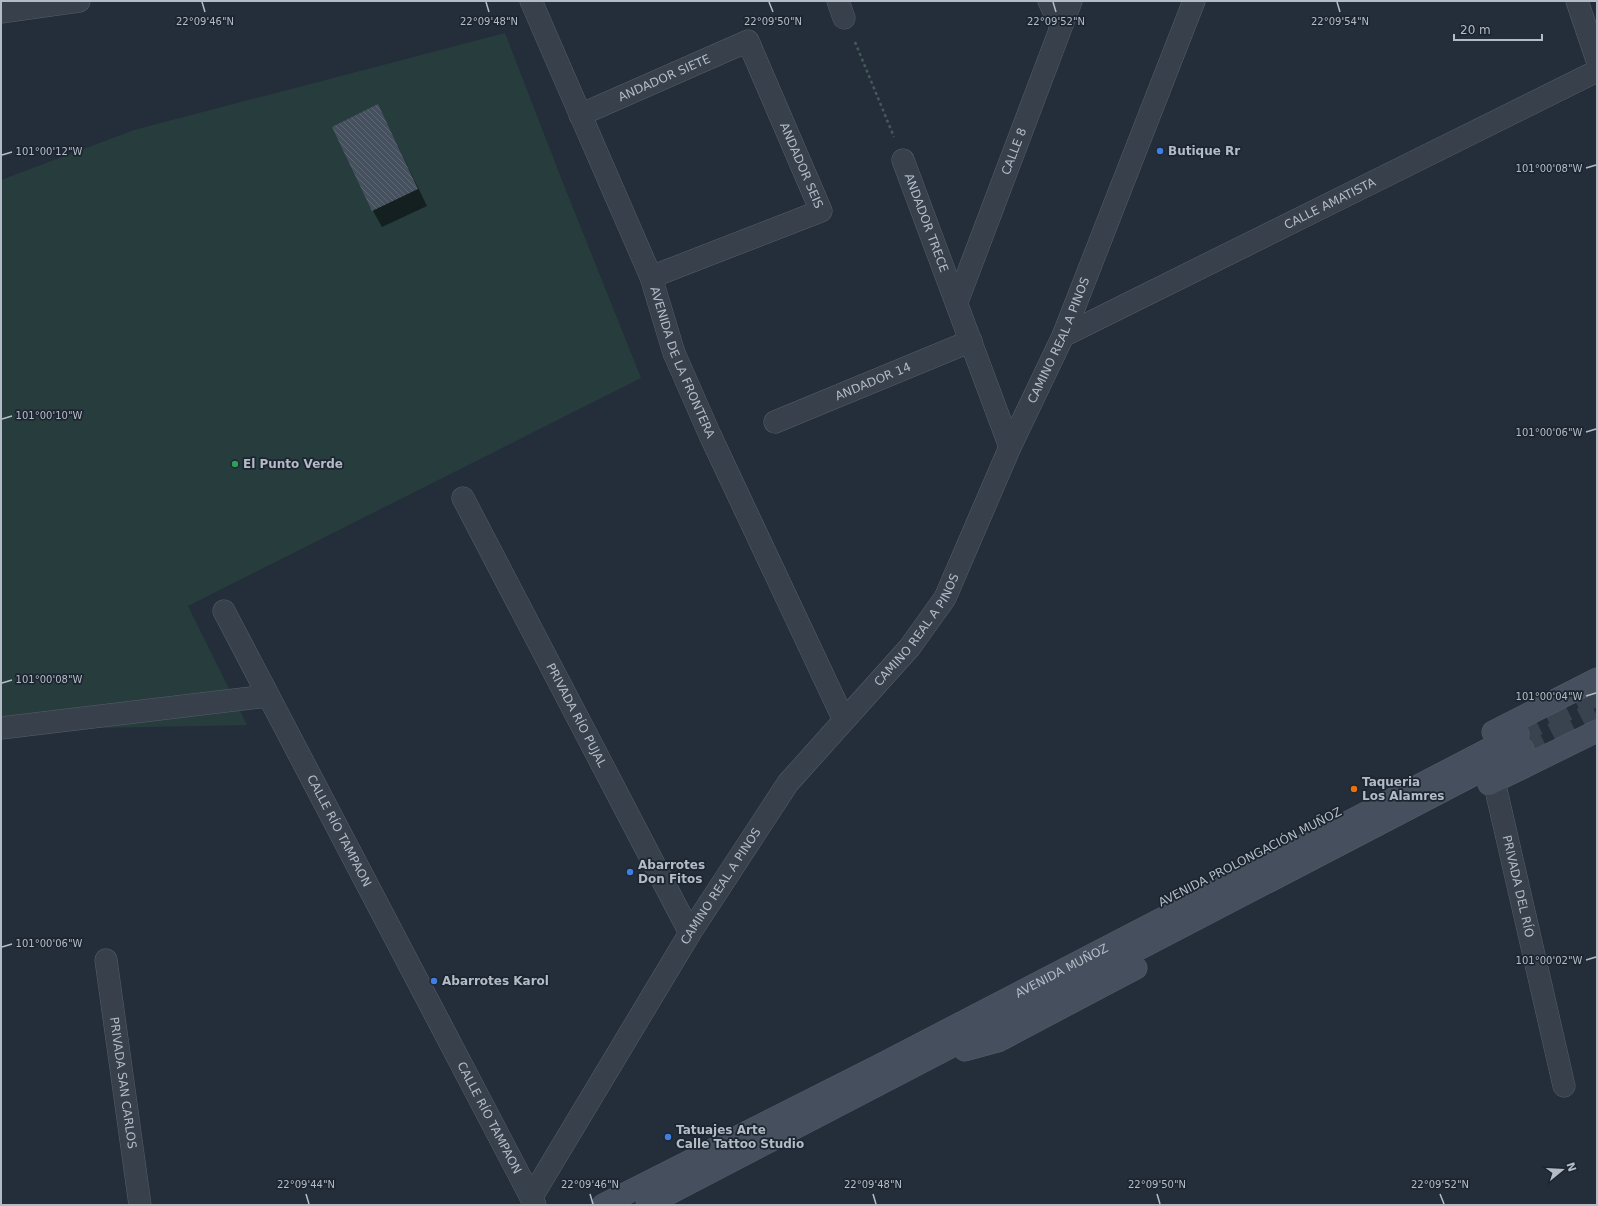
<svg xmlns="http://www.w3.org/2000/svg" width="1598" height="1206" viewBox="0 0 1598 1206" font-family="'DejaVu Sans',sans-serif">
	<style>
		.green { fill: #273c3d }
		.shadow { fill: #0007 }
		.building { fill: url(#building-back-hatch) }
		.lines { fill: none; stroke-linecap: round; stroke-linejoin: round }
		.secondary-tunnel { stroke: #39434f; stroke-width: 22; stroke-dasharray: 22 11; stroke-linecap: butt }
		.street-casing { stroke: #555e69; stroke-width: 23 }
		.secondary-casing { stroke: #555e69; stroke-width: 23 }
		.path { stroke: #45595b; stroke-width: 2.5; stroke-dasharray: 3 3; stroke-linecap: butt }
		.street { stroke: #37404b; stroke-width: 22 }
		.secondary { stroke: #454f5e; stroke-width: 22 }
		.ticks { fill: none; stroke: #b3bbc6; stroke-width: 1.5 }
		.shop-dot { fill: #3f7fe0; stroke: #1c2530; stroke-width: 1.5 }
		.leisure-dot { fill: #2e9e5b; stroke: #1c2530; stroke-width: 1.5 }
		.food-dot { fill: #e8710a; stroke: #1c2530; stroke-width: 1.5 }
		.labels { text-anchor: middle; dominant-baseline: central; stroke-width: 3.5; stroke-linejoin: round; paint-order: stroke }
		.street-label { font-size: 12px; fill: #b3bbc6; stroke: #1c2530 }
		.poi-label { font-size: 12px; font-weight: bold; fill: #b3bbc6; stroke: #1c2530; text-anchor: start }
		.ticks-label { font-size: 10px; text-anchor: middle; fill: #b3bbc6; stroke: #1c2530; stroke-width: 3.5; stroke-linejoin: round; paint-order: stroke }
	</style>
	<defs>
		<pattern id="building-back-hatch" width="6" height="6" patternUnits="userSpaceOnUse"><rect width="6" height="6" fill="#45515e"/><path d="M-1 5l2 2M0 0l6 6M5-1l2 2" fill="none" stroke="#5d6874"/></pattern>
	</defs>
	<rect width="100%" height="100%" fill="#242e3a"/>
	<path class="green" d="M505 33 563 183 641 378 188 606 247 725 1 730V180L134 130Z"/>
	<path class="shadow" d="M378 105 427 206 382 227 373 211Z"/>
	<path class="building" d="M378 104 418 189 372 211 332 127Z"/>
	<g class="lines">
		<path class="secondary-tunnel" d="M1518 734 1597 695
			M1523 749 1595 712"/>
		<g class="street-casing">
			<g id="street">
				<path id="s1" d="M531 1 651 277 674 353 710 435 844 720"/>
				<path d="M838 1 844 18"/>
				<path d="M1049 1 1060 25"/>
				<path d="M1577 1 1597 60"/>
				<path d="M1 12 79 1"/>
				<path id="s2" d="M580 115 748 41 821 211 651 277"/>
				<path id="s3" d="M903 160 1010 447"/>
				<path id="s4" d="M957 302 1071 1"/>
				<path id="s5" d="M1063 336 1597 71"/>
				<path id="s6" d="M775 422 971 341"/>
				<path id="s7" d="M463 498 690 933"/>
				<path id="s8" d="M224 611 535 1205"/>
				<path d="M1 728 268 696"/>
				<path id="s9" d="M1494 781 1564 1086"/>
				<path id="s10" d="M106 960 140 1205"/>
				<path id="s11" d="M531 1198 690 933 788 783 910 647 945 598 1010 447 1063 336 1194 1"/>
			</g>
		</g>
		<g class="secondary-casing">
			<g id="secondary">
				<path d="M1493 732 1597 679"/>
				<path d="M1489 784 1597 731"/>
				<path d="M965 1050 998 1041 1136 968"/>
				<path id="s12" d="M603 1205 884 1063 1518 734"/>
				<path d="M647 1205 1523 749"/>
			</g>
		</g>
		<path class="path" d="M855 42 894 137"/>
		<use href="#street" class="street"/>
		<use href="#secondary" class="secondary"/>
	</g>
	<path class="ticks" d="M202 2 205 12M486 2 489 12M769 2 773 12M1053 2 1056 12M1337 2 1340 12M2 155 12 152M1586 168 1596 165M2 419 12 416M1586 432 1596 429M2 683 12 680M1586 696 1596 693M2 947 12 944M1586 960 1596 957M306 1194 309 1204M590 1194 593 1204M873 1194 876 1204M1157 1194 1160 1204M1440 1194 1444 1204"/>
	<g class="shop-dot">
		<circle cx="1160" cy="151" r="4"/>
		<circle cx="630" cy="872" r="4"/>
		<circle cx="434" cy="981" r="4"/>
		<circle cx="668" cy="1137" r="4"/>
	</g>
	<circle class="leisure-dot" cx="235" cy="464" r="4"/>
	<circle class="food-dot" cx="1354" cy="789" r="4"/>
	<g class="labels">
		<g class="street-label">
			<text stroke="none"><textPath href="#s2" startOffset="92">ANDADOR SIETE</textPath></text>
			<text stroke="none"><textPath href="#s4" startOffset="161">CALLE 8</textPath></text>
			<text stroke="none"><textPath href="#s2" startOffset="319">ANDADOR SEIS</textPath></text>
			<text stroke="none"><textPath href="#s5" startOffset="298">CALLE AMATISTA</textPath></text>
			<text stroke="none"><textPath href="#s3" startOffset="67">ANDADOR TRECE</textPath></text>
			<text stroke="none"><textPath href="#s11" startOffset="1013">CAMINO REAL A PINOS</textPath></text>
			<text stroke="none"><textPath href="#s1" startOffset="392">AVENIDA DE LA FRONTERA</textPath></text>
			<text stroke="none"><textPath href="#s6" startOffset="106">ANDADOR 14</textPath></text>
			<text stroke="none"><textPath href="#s11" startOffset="689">CAMINO REAL A PINOS</textPath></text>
			<text stroke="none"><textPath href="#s7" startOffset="245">PRIVADA RÍO PUJAL</textPath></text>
			<text stroke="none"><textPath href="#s8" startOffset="248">CALLE RÍO TAMPAON</textPath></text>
			<text transform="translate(1250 857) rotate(-27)">AVENIDA PROLONGACIÓN MUÑOZ</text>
			<text stroke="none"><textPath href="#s11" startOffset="365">CAMINO REAL A PINOS</textPath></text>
			<text stroke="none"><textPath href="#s9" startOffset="108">PRIVADA DEL RÍO</textPath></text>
			<text stroke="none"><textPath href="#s12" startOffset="515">AVENIDA MUÑOZ</textPath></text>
			<text stroke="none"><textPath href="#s10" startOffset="124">PRIVADA SAN CARLOS</textPath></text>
			<text stroke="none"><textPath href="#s8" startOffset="572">CALLE RÍO TAMPAON</textPath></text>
		</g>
		<g class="poi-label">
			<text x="1168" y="151">Butique Rr</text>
			<text x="243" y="464">El Punto Verde</text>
			<text x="1362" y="782">Taqueria<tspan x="1362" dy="14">Los Alamres</tspan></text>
			<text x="638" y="865">Abarrotes<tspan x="638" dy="14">Don Fitos</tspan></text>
			<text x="442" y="981">Abarrotes Karol</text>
			<text x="676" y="1130">Tatuajes Arte<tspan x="676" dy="14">Calle Tattoo Studio</tspan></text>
		</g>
	</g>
	<g class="ticks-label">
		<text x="205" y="25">22°09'46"N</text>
		<text x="489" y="25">22°09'48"N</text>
		<text x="773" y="25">22°09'50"N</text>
		<text x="1056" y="25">22°09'52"N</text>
		<text x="1340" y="25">22°09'54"N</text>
		<text x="49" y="155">101°00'12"W</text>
		<text x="1549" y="172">101°00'08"W</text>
		<text x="49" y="419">101°00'10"W</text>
		<text x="1549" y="436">101°00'06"W</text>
		<text x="49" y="683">101°00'08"W</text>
		<text x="1549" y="700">101°00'04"W</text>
		<text x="49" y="947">101°00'06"W</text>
		<text x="1549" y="964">101°00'02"W</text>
		<text x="306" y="1188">22°09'44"N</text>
		<text x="590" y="1188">22°09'46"N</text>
		<text x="873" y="1188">22°09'48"N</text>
		<text x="1157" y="1188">22°09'50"N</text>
		<text x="1440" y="1188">22°09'52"N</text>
	</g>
	<rect width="1598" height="1206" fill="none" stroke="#b3bbc6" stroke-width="4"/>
	<g transform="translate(1562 1170) rotate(72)" stroke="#1c2530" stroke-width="3" paint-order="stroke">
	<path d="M0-3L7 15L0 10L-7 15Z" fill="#b3bbc6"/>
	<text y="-6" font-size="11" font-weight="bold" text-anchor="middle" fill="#b3bbc6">N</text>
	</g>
	<path d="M1454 34v6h88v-6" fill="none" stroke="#b3bbc6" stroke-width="2"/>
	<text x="1460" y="34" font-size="12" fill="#b3bbc6" stroke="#1c2530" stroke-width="3" paint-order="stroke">20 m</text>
</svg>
